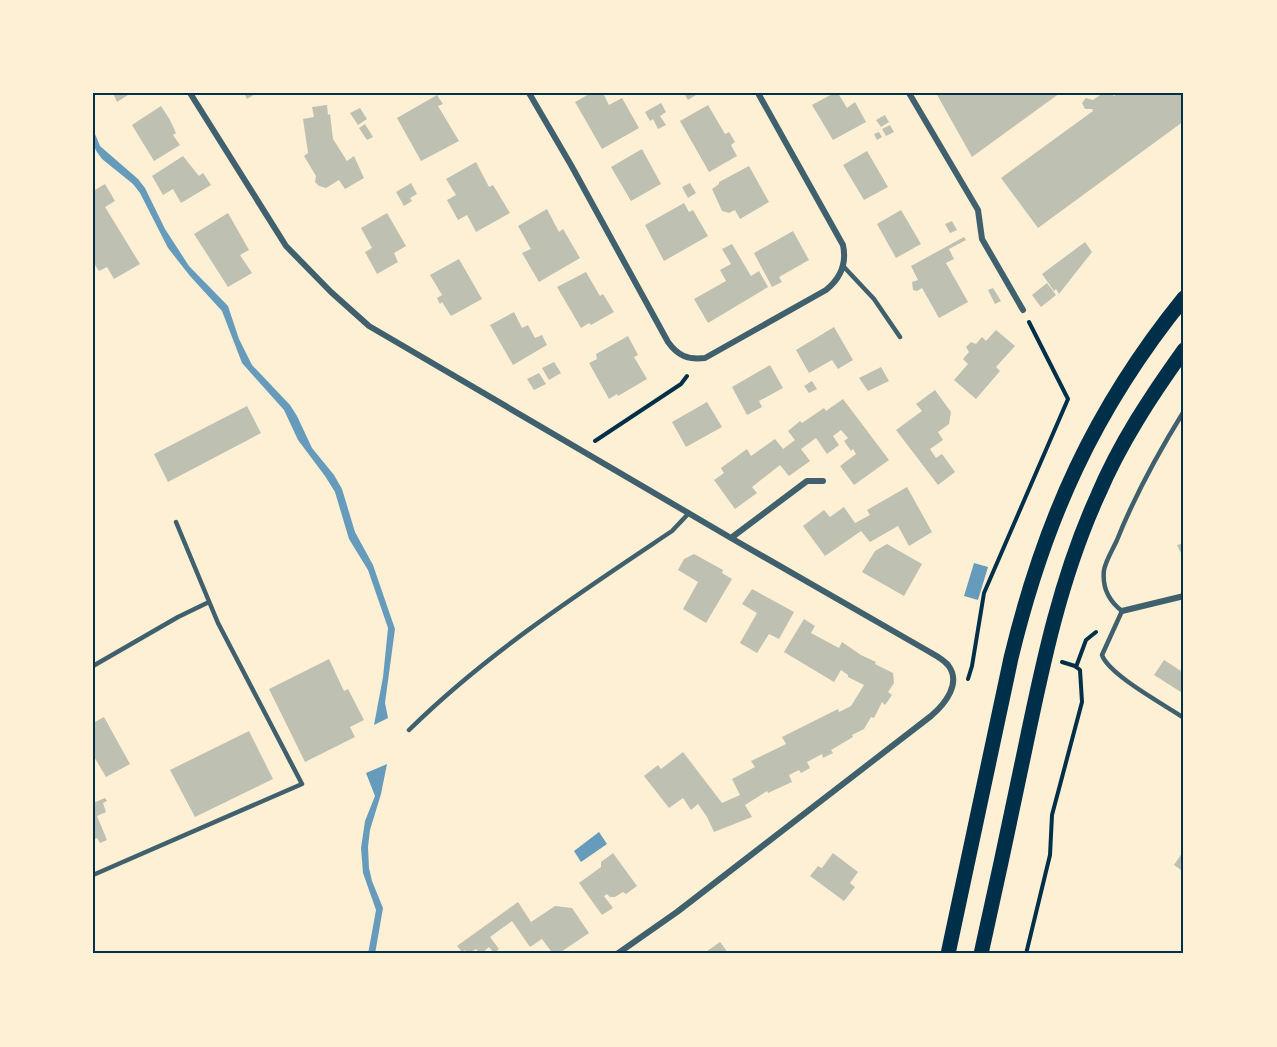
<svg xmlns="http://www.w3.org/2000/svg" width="1277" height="1047" viewBox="0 0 1277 1047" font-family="'Asap Condensed',sans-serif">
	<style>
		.water { fill: #669bbc }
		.building { fill: #bec0b2 }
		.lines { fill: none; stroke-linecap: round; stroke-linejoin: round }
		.path { stroke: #003049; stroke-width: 4 }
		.service { stroke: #3f606c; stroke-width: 4.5 }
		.minor { stroke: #3f606c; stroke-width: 6 }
		.primary { stroke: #003049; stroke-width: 15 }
		.neatline { fill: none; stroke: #003049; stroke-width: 2 }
	</style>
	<rect width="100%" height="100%" fill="#fdf0d5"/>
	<path class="water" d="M93 129 100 146 138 179 145 188 165 229 189 266 228 306 239 339 252 365 290 405 297 416 312 448 334 475 342 489 355 532 373 565 395 629 385 703 388 718 374 725 383 677 388 628 368 570 349 539 335 492 325 476 298 440 284 410 242 363 222 311 190 276 168 248 140 193 133 184 102 159 97 152 93 145Z
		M974 563 988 567 978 600 964 596Z
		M387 764 381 794 370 830 368 847 369 868 372 881 383 908 375 954H368L376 910 363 873 361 848 365 821 375 796 366 773Z
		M599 832 607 844 581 862 574 851Z"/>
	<path class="building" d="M113 93H131L117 102Z
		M244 93H257L247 99Z
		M591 93H603L609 105 622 98 639 128 602 149 575 102Z
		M684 93H699L688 100Z
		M834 93H838L847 108 855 102 866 122 833 140 812 105Z
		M936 93H1060L972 157Z
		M1098 93H1111L1114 96 1118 93H1184V121L1038 228 1001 178 1093 111 1092 109H1085L1082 103 1086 98 1093 100 1100 95Z
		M437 95 443 104 438 106 459 141 421 161 397 118Z
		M661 103 666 112 660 116 666 125 658 129 653 119 650 121 645 112Z
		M327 105 328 115 330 114 333 139 347 161 354 156 364 178 345 189 339 180 326 188 319 186 315 182 316 176 304 156 308 153 303 119 314 117 312 107Z
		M708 105 725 134 729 132 735 142 731 145 737 156 709 172 680 121Z
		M161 106 170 120 176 133 173 135 180 145 154 161 132 125Z
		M360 108 367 119 358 125 350 113Z
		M885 115 889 122 881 127 876 120Z
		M365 124 373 137 367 140 359 128Z
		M890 125 894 132 886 136 882 129Z
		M879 132 882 137 877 140 874 134Z
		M642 149 661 184 631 201 611 167Z
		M867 151 888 187 864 200 843 165Z
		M183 156 199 176 203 173 211 185 181 203 173 189 163 195 152 176Z
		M476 162 489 187 493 185 510 213 476 232 467 215 458 220 447 200 456 195 446 179Z
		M749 166 769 202 740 219 735 210 729 213 722 211 712 189 719 184V182Z
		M411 183 417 194 410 198 412 201 404 206 396 192Z
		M690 183 696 193 688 198 682 187Z
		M105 184 115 201 105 207 140 264 114 279 107 267 99 271 93 262V191Z
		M684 203 689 212 693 210 708 236 664 261 645 225Z
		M547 209 559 232 563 229 580 258 539 282 522 253 531 249 518 226Z
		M901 210 921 244 896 258 877 224Z
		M228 213 249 250 240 255 252 273 228 287 194 234Z
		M387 213 406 246 394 253 398 262 377 274 365 252 372 248 361 228Z
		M952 221 957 230 950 233 945 224Z
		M793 231 809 260 779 277 782 282 772 287 754 253Z
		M964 237 966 240 949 249 954 259 946 263 968 302 939 318 922 288 917 291 913 290 912 282 918 280 911 266Z
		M1085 242 1092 252 1059 294 1056 289 1054 291 1042 274Z
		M732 244 751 276 759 271 768 287 708 323 694 299 726 281 720 270 731 264 722 249Z
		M459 259 482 299 451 316 442 302 440 304 437 298 442 295 430 275Z
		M586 272 600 296 603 294 614 312 591 325 589 323 581 328 557 287Z
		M1047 283 1056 295 1041 307 1032 295Z
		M993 288 1001 301 995 304 988 290Z
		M514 312 522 328 528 325 535 338 542 335 547 345 513 365 490 325Z
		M834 327 853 360 838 369 832 360 809 373 796 350Z
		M996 330 1015 346 996 367 1000 371 976 399 954 380 968 364 963 359 969 352 966 347 971 342 976 344 982 337 986 341Z
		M628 336 638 355 634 357 647 379 618 396 617 394 609 399 589 363 597 359 596 354Z
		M554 362 561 373 549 380 542 368Z
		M770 365 783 388 759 401 762 407 747 415 732 387Z
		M881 367 889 381 868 391 859 378Z
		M539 373 546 384 534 390 527 379Z
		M812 381 817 389 809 393 804 386Z
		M935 390 951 412 949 424 938 432 943 440 930 449 936 458 942 454 955 472 938 485 896 430 922 411 916 404Z
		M843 399 889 460 854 485 840 466 856 454 853 449 851 451 844 441 848 438 841 430 833 436 839 445 827 454 816 438 801 449 810 461 789 476 780 465 752 487 757 493 735 509 714 480 724 473 721 468 747 449 751 456 775 439 783 449 795 440 788 431 800 421 802 423 824 408 826 411Z
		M707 402 722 427 686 447 672 422Z
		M247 406 261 433 168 482 154 454Z
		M907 487 932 532 909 546 898 526 870 542 861 531 825 556 803 526 824 510 830 517 844 507 855 523 870 515 867 510Z
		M1184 543V559L1177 545Z
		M887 544 922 564 904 596 862 572 875 551Z
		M694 554 723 570 722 573 732 579 706 623 683 609 698 582 678 570 684 559Z
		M752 589 794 612 779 639 769 634 757 653 740 643 757 613 742 604Z
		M804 619 815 626 811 633 839 648 842 642 861 655 876 662 875 664 893 673 894 683 888 692 892 695 885 705 882 702 874 718 871 717 864 729 852 735 853 737 831 750 833 753 823 758 822 754 807 762 810 768 801 773 799 770 789 775 792 782 768 793 767 791 745 805 752 817 714 832 707 817 698 804 691 810 683 798 669 808 644 776 658 765 661 769 683 752 722 803 740 795 732 779 755 767 751 761 786 744 782 737 838 709 839 712 851 706 864 685 848 677V675L841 670 834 682 784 652Z
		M329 659 344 691 348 689 364 720 350 727 355 737 305 762 269 689Z
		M1164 660 1181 671 1184 667V694L1154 675Z
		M104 717 130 764 106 777 93 755V723Z
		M249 731 273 779 195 817 170 770Z
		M105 798 107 801 103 803 106 812 97 816 107 840 100 843 97 838 93 840V803Z
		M1184 850V872L1174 865Z
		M613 853 637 886 626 894 623 892 615 897H610L607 894 604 896 613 908 602 915 579 883 601 867V862Z
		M833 853 858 872 850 883 855 887 844 901 810 876 818 866 822 868Z
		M518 902 531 922 555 906 572 908 589 933 558 954H553L542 939 530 947 512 921 490 937 499 949 494 953 489 947 481 954 476 949 468 954 465 950 462 952 457 946Z
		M720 942 729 954H703Z"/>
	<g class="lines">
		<path class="path" d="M595 441 681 384 687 376
			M1076 667 1086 640 1096 632
			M968 679 972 666 984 593 1068 399 1029 322
			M1026 954 1050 855 1052 815 1082 702 1080 670 1075 666 1062 662"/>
		<path class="service" d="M844 267 874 299 900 337
			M1184 411C1158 453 1135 495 1117 540 1113 549 1106 560 1104 570 1102 587 1109 601 1122 611L1102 655C1109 675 1165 705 1184 718
			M93 666 178 617 209 602
			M409 730C487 653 581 592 672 531L689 513
			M93 875 302 784 218 623 176 522"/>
		<path class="minor" d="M190 93 286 246 331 292 369 326 731 538 928 651C935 655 943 659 948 665 962 683 945 704 931 716L677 912 617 954
			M529 93 571 165 668 342C678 356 688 360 705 358L826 290C841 278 847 264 843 245L758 93
			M909 93 978 210 982 239 1023 310
			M731 538 807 481H823
			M1122 611 1184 596"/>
		<path class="primary" d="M948 954 1011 658C1044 521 1094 409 1184 298
			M981 954C996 886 1011 817 1025 749 1043 662 1061 576 1098 495 1120 443 1151 396 1184 350"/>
	</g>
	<rect width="1277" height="1047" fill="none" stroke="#fdf0d5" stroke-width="189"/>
	<rect x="94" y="94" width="1088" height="858" class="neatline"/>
</svg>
